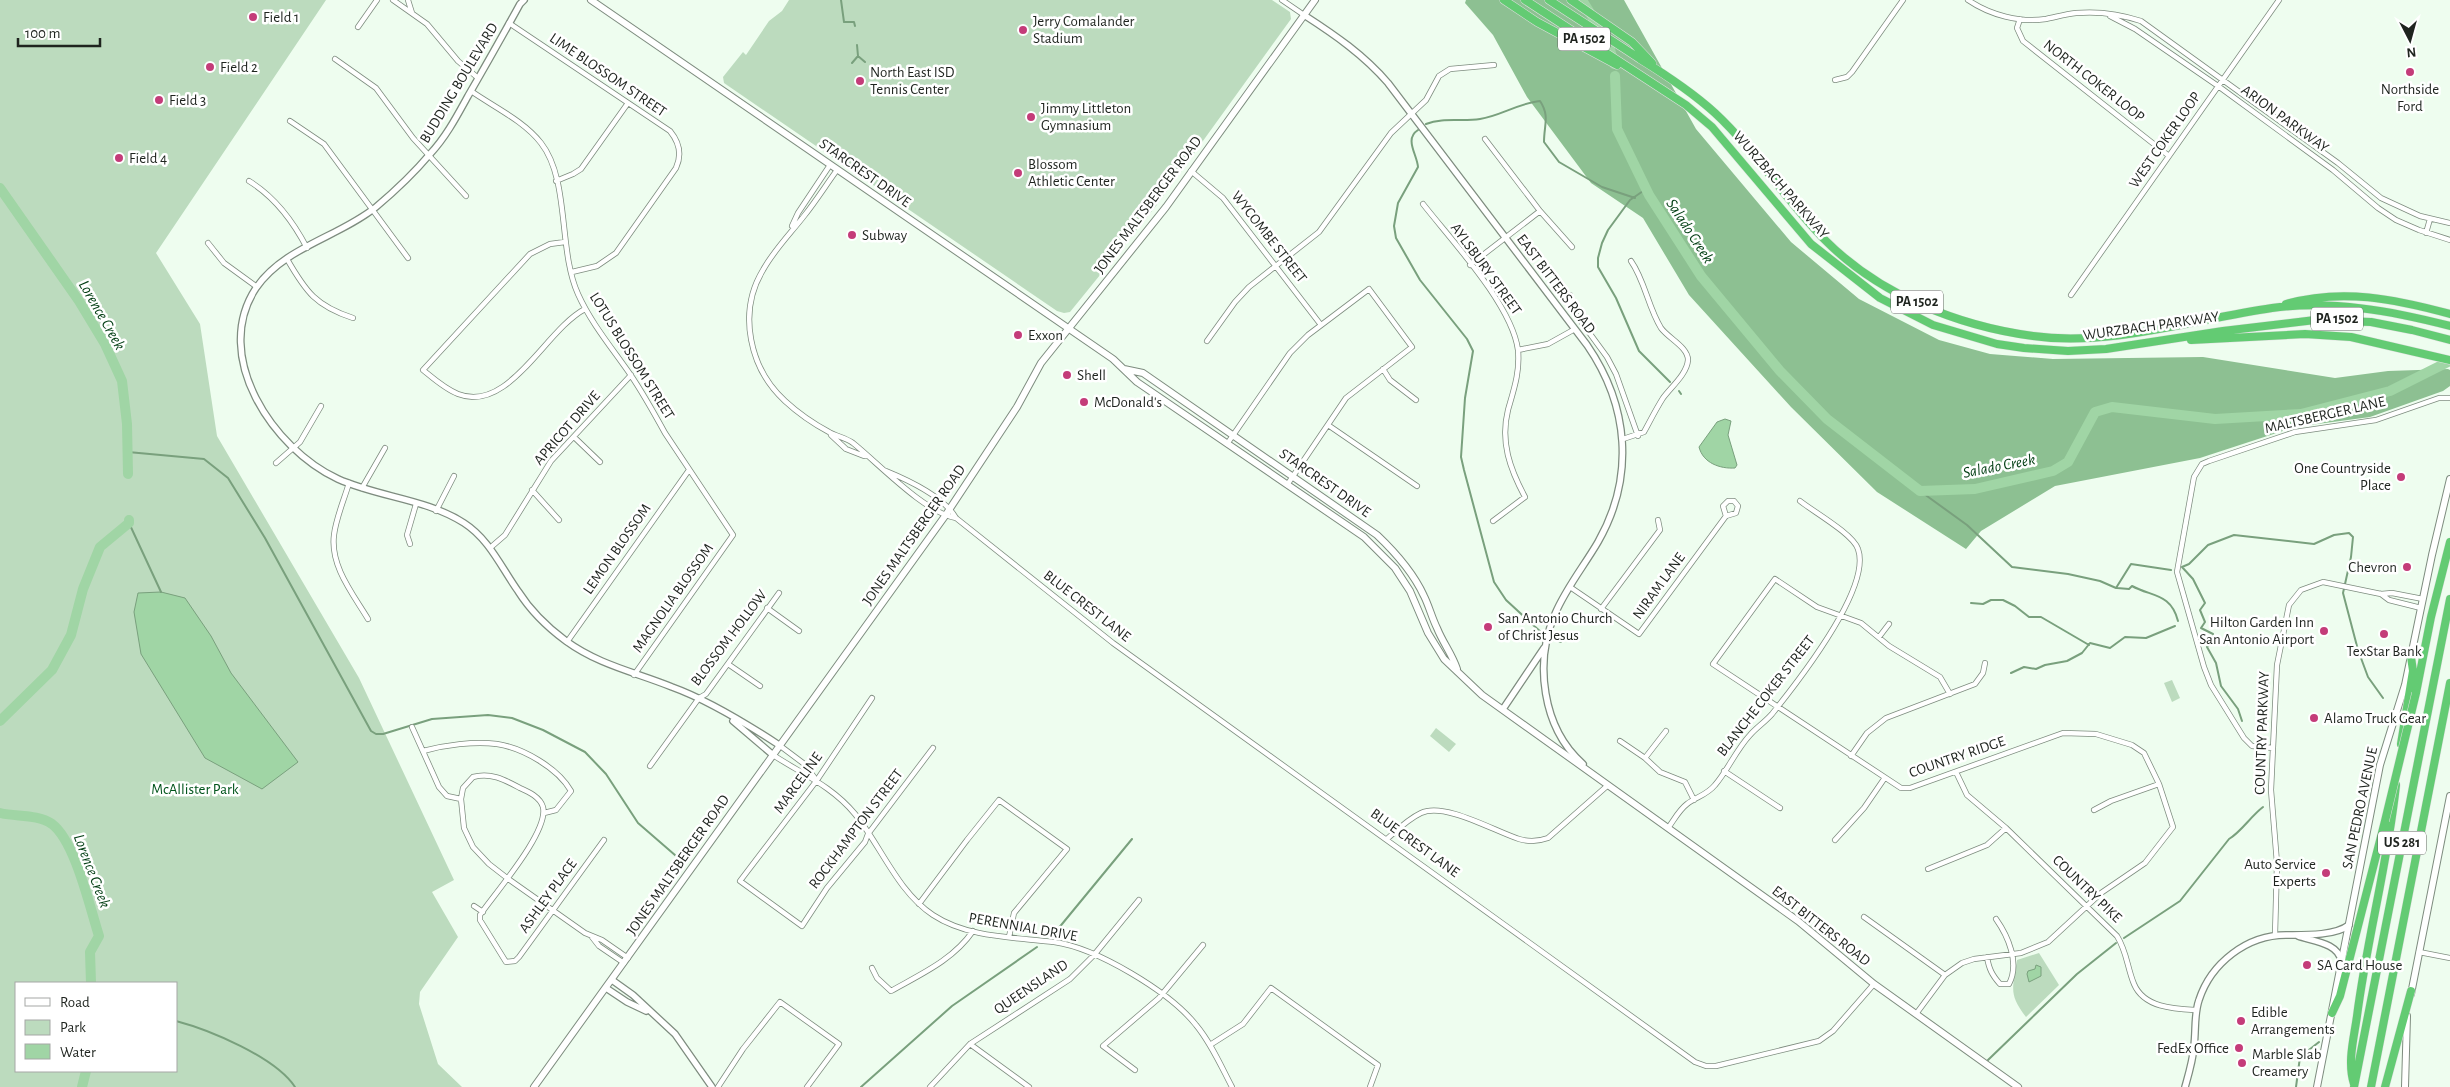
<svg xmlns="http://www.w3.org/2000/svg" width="2450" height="1087" viewBox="0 0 2450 1087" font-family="'Alegreya Sans',sans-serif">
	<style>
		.green { fill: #bcdbbe; fill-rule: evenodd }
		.forest { fill: #8dc092 }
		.water { fill: #a0d5a5; stroke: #79a07d }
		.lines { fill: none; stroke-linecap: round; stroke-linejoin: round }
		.stream { stroke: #79a07d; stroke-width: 2 }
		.river { stroke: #a0d5a5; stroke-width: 10 }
		.minor-casing { stroke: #7e8c7f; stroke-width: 6 }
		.tertiary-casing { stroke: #7e8c7f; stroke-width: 8 }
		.secondary-casing { stroke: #7e8c7f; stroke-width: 8 }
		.motorway-casing { stroke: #e0e0e0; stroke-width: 9 }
		.minor { stroke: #fff; stroke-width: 4.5 }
		.tertiary { stroke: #fff; stroke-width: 5.5 }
		.secondary { stroke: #fff; stroke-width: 6 }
		.motorway { stroke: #63cb73; stroke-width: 8 }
		.motorway-bridge-casing { stroke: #e0e0e0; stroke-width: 9; stroke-linecap: butt }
		.motorway-bridge { stroke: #63cb73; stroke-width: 8 }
		.poi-dot { fill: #c43c79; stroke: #fff; stroke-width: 2 }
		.labels { text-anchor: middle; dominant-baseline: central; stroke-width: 5; stroke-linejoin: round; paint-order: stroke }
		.shield { fill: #fff; stroke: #626662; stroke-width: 1 }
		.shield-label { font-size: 14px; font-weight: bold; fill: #1f241f }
		.poi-label { font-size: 15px; fill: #1f241f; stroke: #fff; text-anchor: start }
		.street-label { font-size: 15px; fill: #1f241f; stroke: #fff }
		.park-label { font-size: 15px; fill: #00541b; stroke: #fff }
		.water-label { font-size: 16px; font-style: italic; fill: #023e13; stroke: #fff }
	</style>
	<rect width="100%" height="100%" fill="#eefdef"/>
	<path class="green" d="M0 0H326L156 253 200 324 217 436 359 678 454 880 432 892 458 937 420 992 419 1004 438 1064 462 1087H0ZM16 983H176V1071H16Z
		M789 0H1272L1290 12 1291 19 1156 206 1070 312 1064 313 1057 311 724 83 723 77 743 52 746 55 769 21 782 11Z
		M2172 680 2180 698 2172 702 2164 683Z
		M1436 728 1456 744 1449 752 1430 736Z
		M2039 953 2059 985 2026 1017C2008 993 2013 989 2017 960Z"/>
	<path class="forest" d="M1466 0H1624L1696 129 1791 242 1859 299 1939 340 1990 354 2053 359 2203 357 2335 378 2388 371 2448 369 2450 370V386L2443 391 2370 417 2295 427 2200 458 2055 486 1981 531 1966 549 1877 492 1791 407 1689 295 1643 218 1591 183 1527 97 1493 35 1465 3Z"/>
	<path class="water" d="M1725 419 1731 421 1728 435 1737 465 1735 468C1720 469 1703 463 1699 447L1717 422Z
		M161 592 185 598 211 636 231 673 298 762 262 789 205 758 141 654 134 612 138 593Z
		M2036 965 2041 967V976L2029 982 2027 974 2028 971 2035 969Z"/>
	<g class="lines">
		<path class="stream" d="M841 0 844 22H854L855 26
			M857 45 858 56 865 62
			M852 63 858 56
			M1426 124C1443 117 1462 122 1480 119 1500 116 1519 103 1540 101 1550 116 1544 125 1544 142L1559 162 1602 187 1635 198
			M1418 130C1404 139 1417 154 1418 167L1398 203 1394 226 1396 238 1420 280 1467 339 1473 351 1465 398 1461 457 1464 470 1494 582 1506 600 1543 634
			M1646 189 1630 200 1608 230 1602 243 1598 258V267L1616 298 1639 351 1670 382
			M1679 391 1681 394
			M128 452 204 459 228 478 265 538 371 731 376 734H383L432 719 488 715 512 718 543 730 585 752 606 774 638 823 683 862
			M1920 491 1967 525 2012 567 2068 574 2100 581 2116 588 2131 564 2171 570
			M129 523 161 592
			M2117 588 2129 589 2132 586C2152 597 2171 593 2178 621
			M1971 603 1983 604 1991 600H2003L2015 606 2029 617H2041L2089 645
			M1552 638 1561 642
			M2011 673 2024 667 2036 669 2045 665 2067 661 2082 653 2090 643 2110 648 2125 637 2146 638 2175 626
			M2242 721 2238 709 2221 686 2216 663 2207 647 2212 642 2213 634 2201 628 2205 622 2200 610 2205 603 2193 579 2182 567 2189 564 2208 545 2234 535 2314 544 2334 535 2349 533 2353 537 2351 557 2343 593 2358 650 2368 677 2383 698
			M1053 935 1132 839
			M2124 938 2180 901 2229 839C2241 832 2251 816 2263 807
			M176 1021C210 1030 275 1057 295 1087
			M1988 1060 2077 974 2116 943
			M861 1087 952 1006 1037 947
			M2296 1087 2300 1057 2319 1042"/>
		<path class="river" d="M1582 0 1608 42 1614 64
			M1615 76 1617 129 1649 195 1701 276 1780 371 1827 419 1920 491 1975 489 2053 471 2068 462 2095 412 2112 407 2215 419 2301 414 2390 391 2450 361
			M0 188 79 301 105 344 122 381 127 424 128 474
			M0 721 52 670 71 635 83 589 100 547 129 523V520
			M0 813C17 817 37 814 52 824 75 841 90 908 99 936L90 952 91 983
			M82 1087 86 1071"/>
		<g class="minor-casing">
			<path id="minor" d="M393 0 427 24 458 61 478 78
				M408 0 412 13
				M1282 0 1304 15
				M1968 0C1990 15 2020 23 2046 19 2056 17 2066 14 2076 13 2098 11 2120 14 2141 21L2338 163 2381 198 2420 216 2450 223
				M2110 16 2135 29 2218 86 2333 170 2378 208 2396 220 2419 230 2450 240
				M2020 19 2017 28 2023 41 2169 156
				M509 23 670 131C679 142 682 155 676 168L616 253 597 266 572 272
				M358 27 377 0
				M335 59 376 88 413 138 466 196
				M1835 80 1847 77 1852 72 1903 0
				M471 91C494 107 524 121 541 143 570 180 558 250 578 294 591 323 612 348 630 374 643 393 654 413 665 433L733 535 634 675
				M290 121 324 144 408 258
				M1485 139 1540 211 1572 247
				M837 170C826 185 816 201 804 216 790 234 774 250 763 270 737 313 750 369 785 401 798 413 814 424 829 432 836 436 846 438 853 443 878 463 925 513 956 518
				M1191 171 1223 198 1321 325
				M249 181C275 197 293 221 307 248
				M556 181 573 174 581 169 628 103
				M1423 204C1452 241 1512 305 1518 350 1520 372 1514 389 1508 410 1500 442 1510 469 1525 497L1493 521
				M792 226 798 213 830 165
				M2426 233 2430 219
				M565 242 550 244 530 254 423 370C434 379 445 389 458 394 509 414 545 330 585 309
				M208 243 224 263 257 287
				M287 259C306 292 316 306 353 318
				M1470 265 1540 211
				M1570 295 1571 306 1574 312 1607 357 1616 374 1638 436
				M2071 295 2279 0
				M1207 341 1235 302 1249 287 1319 232 1391 133 1426 100 1439 76 1450 69 1494 65
				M1518 350 1548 344 1575 329
				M1383 369 1390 380 1416 400
				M1328 425 1417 486
				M831 435 846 449 864 456
				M574 437 600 462
				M1623 439 1644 432C1650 421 1656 409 1663 398 1671 387 1687 374 1688 360 1688 347 1668 338 1661 328 1648 307 1645 281 1631 261
				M1227 444 1290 353 1308 335 1369 289 1412 347 1346 398 1287 485
				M276 463 300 442 321 406
				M886 471C908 480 944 497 956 518L1113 643 1695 1062 1706 1066H1716L1819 1041 1833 1031 1874 984
				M349 483C344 500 336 518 334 535 330 566 353 594 368 619
				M362 488 385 448
				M532 490 559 520
				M436 511 454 476
				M410 544 407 535 416 504
				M490 548 505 535 551 461 631 375
				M1570 587 1639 634 1726 516 1736 513 1738 506 1734 501H1728L1723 506 1726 516
				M2381 594 2389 600 2421 608
				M767 608 799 631
				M1601 609 1660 530 1658 520
				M1879 637 1889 624
				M567 642 689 470
				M728 664 760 686
				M872 698 817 780 740 881 802 926 827 888 865 842 868 834 933 748
				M412 727 439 787 447 796 461 799
				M1620 741 1645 758 1660 772 1685 782 1694 800
				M779 745 803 763 814 777
				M2273 748 2252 746 2244 738 2211 685 2204 667 2177 572 2194 477 2202 464 2209 461 2295 432 2376 420 2439 398H2450
				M423 751C445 745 474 741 497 744 523 748 558 768 571 791L556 810 544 813
				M773 755C802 774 832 786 855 814 881 846 897 891 933 915 968 938 1014 937 1054 942 1097 948 1170 992 1196 1025 1211 1043 1221 1066 1232 1087
				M1851 756 1867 733 1886 718 1975 684 1983 673 1985 663
				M1645 758 1666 731
				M650 766 699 698 706 694 779 593
				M1724 771 1780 808
				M1956 772 1967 795 2006 828 2117 936C2127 952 2127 967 2134 984 2144 1008 2175 1009 2196 1010
				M2094 810 2111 801 2159 784
				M1668 828C1674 820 1679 810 1687 804 1696 797 1707 795 1715 785 1728 770 1736 750 1750 735 1756 728 1765 722 1772 714 1796 684 1872 588 1858 549 1853 534 1814 512 1800 501
				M1387 839C1397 830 1408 819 1421 813 1445 802 1494 831 1519 839 1529 842 1537 842 1548 838L1607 786
				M604 840 519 957 515 961 506 962 480 920V915C495 893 549 832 543 807 540 797 529 792 520 788 505 780 491 772 473 777L463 788 461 799 464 828 473 847 489 864 507 878 585 933 602 940 628 958
				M1835 840 1864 808 1884 779
				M1928 869 1987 845 2006 828
				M919 904 967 840 999 800 1067 849 1014 913 1009 937
				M474 906 483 912
				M1864 917 1945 975
				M2275 935 2277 863 2271 790 2273 748 2277 665 2289 605 2301 590 2323 582 2381 594 2392 593 2423 599
				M592 937 599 946 624 963
				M2419 952 2450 958
				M1987 957C1989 969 1992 975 2000 984H2009C2020 963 2008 936 1996 919
				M872 968 877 978 891 991C921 974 953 960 973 931
				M1916 1014 1945 975 1962 963 1974 959 2021 953 2048 942 2101 893 2145 863 2173 827 2159 784 2144 753 2132 745 2096 734 2063 733 1910 788H1901L1713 664 1775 579 1817 607 1861 623 1889 646 1940 677 1950 694
				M970 1044 1029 1087
				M1210 1045 1243 1024 1271 988 1378 1065 1370 1087
				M1135 1070 1103 1046 1159 998 1203 945
				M718 1087 743 1049 780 1002 839 1044 807 1087
				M930 1087 970 1044 1070 979 1094 955 1139 900"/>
		</g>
		<g class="tertiary-casing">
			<path id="tertiary" d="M524 0 520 4C503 35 486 65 468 96 457 116 446 137 430 154 414 173 395 191 376 207 339 237 284 247 256 288 211 356 273 449 338 479 378 497 427 499 464 523 489 539 501 567 518 591 530 610 547 627 566 641 599 665 635 672 672 687 708 700 747 724 779 745
				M1304 15C1335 35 1364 55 1388 83L1587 345C1629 406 1635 477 1598 542 1584 566 1566 588 1555 614 1534 662 1542 728 1583 764
				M1503 709 1544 648
				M733 721 773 755
				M2298 936C2312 941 2339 943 2341 961
				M612 980 633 995 675 1034 712 1087
				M606 988 627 1002 646 1011
				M2185 1087C2189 1073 2193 1060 2194 1046 2196 1030 2194 1014 2199 1000 2211 963 2247 935 2286 935 2304 935 2335 936 2349 925"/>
		</g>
		<g class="secondary-casing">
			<path id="secondary" d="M591 0 1113 359 1137 382 1364 537 1395 568 1410 591 1428 633 1444 659 1482 695 1798 921 1874 984 2018 1087
				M1124 369 1143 373 1377 535C1396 553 1413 572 1424 596 1429 606 1432 618 1437 628 1443 643 1452 654 1457 669
				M2411 994 2450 796
				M534 1087 945 516 1017 407 1041 363 1166 207 1315 0
				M2317 1087 2380 765 2405 685 2432 555 2450 479
				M2405 1087 2407 1016"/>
		</g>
		<g class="motorway-casing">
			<path id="motorway" d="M1504 0 1537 22 1617 65
				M1525 0 1686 105 1712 127 1811 244 1880 298 1933 325 1997 344 2024 348 2068 351 2106 349 2223 331 2315 320 2371 322 2412 330 2450 340
				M1549 0C1579 20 1610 39 1640 59 1666 75 1692 92 1715 113 1756 151 1786 201 1826 241 1880 295 1958 326 2033 336 2111 347 2195 319 2272 308 2332 300 2392 311 2450 326
				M1571 0 1632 42 1652 63
				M2286 304C2342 288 2395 299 2450 314
				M2191 340 2305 334 2351 337 2450 360
				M2416 693 2431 617 2450 542
				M2401 744 2413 671 2411 657
				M2332 1013 2340 996 2385 821
				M2354 1084C2347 1062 2354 1038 2357 1016 2367 938 2388 863 2396 785
				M2354 1087 2450 599
				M2371 1087 2450 683
				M2385 1087 2411 991"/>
		</g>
		<use href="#minor" class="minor"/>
		<use href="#tertiary" class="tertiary"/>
		<use href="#secondary" class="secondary"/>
		<use href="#motorway" class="motorway"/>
		<g class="motorway-bridge-casing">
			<path id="motorway-bridge" d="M2385 821 2416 693"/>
		</g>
		<use href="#motorway-bridge" class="motorway-bridge"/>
	</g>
	<g class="poi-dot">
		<circle cx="253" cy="17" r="5"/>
		<circle cx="1023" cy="30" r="5"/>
		<circle cx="210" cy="67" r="5"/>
		<circle cx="2410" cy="72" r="5"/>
		<circle cx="860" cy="81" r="5"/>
		<circle cx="159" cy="100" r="5"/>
		<circle cx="1031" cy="117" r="5"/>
		<circle cx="119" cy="158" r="5"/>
		<circle cx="1018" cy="173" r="5"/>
		<circle cx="852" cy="235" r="5"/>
		<circle cx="1018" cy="335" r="5"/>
		<circle cx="1067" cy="375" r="5"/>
		<circle cx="1084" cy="402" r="5"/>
		<circle cx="2401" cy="477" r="5"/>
		<circle cx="2407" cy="567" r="5"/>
		<circle cx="1488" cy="627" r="5"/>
		<circle cx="2324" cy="631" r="5"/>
		<circle cx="2384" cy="634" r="5"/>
		<circle cx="2314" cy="718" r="5"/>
		<circle cx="2326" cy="873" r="5"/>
		<circle cx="2307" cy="965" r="5"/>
		<circle cx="2241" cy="1021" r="5"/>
		<circle cx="2239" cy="1048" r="5"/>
		<circle cx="2242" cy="1063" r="5"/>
	</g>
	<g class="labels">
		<g class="shield">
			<rect x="1558" y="27.5" width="52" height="23" rx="4"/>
			<rect x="1891" y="290.5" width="52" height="23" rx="4"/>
			<rect x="2311" y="307.5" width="52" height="23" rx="4"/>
			<rect x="2378" y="831.5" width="48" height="23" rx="4"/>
		</g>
		<g class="shield-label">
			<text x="1584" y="39">PA 1502</text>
			<text x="1917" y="302">PA 1502</text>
			<text x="2337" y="319">PA 1502</text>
			<text x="2402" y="843">US 281</text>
		</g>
		<g class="poi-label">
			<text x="263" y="17">Field 1</text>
			<text x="1033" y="21">Jerry Comalander<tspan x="1033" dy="17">Stadium</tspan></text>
			<text x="220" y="67">Field 2</text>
			<text x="870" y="72">North East ISD<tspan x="870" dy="17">Tennis Center</tspan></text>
			<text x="2410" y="89" text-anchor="middle">Northside<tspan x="2410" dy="17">Ford</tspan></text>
			<text x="169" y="100">Field 3</text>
			<text x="1041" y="108">Jimmy Littleton<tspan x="1041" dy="17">Gymnasium</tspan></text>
			<text x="129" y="158">Field 4</text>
			<text x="1028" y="164">Blossom<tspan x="1028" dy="17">Athletic Center</tspan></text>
			<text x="862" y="235">Subway</text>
			<text x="1028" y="335">Exxon</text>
			<text x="1077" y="375">Shell</text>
			<text x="1094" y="402">McDonald's</text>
			<text x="2391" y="468" text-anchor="end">One Countryside<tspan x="2391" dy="17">Place</tspan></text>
			<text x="2397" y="567" text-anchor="end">Chevron</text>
			<text x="1498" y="618">San Antonio Church<tspan x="1498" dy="17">of Christ Jesus</tspan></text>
			<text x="2314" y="622" text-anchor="end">Hilton Garden Inn<tspan x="2314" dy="17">San Antonio Airport</tspan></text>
			<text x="2384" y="651" text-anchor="middle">TexStar Bank</text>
			<text x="2324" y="718">Alamo Truck Gear</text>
			<text x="2316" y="864" text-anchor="end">Auto Service<tspan x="2316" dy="17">Experts</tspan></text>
			<text x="2317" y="965">SA Card House</text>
			<text x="2251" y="1012">Edible<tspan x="2251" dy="17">Arrangements</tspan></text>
			<text x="2229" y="1048" text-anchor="end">FedEx Office</text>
			<text x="2252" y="1054">Marble Slab<tspan x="2252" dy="17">Creamery</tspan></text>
		</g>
		<g class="street-label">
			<text transform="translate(608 75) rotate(34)">LIME BLOSSOM STREET</text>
			<text transform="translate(2094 81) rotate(38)">NORTH COKER LOOP</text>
			<text transform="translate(459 83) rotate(-59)">BUDDING BOULEVARD</text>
			<text transform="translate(2285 119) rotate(36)">ARION PARKWAY</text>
			<text transform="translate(2165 140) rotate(-55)">WEST COKER LOOP</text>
			<text transform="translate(865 173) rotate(35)">STARCREST DRIVE</text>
			<text transform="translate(1781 185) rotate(49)">WURZBACH PARKWAY</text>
			<text transform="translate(1148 205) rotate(-53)">JONES MALTSBERGER ROAD</text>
			<text transform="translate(1269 237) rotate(52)">WYCOMBE STREET</text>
			<text transform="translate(1486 269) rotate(54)">AYLSBURY STREET</text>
			<text transform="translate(1556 284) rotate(53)">EAST BITTERS ROAD</text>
			<text transform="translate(2151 326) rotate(-8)">WURZBACH PARKWAY</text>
			<text transform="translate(632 356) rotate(58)">LOTUS BLOSSOM STREET</text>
			<text transform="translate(2325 415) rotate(-13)">MALTSBERGER LANE</text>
			<text transform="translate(567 428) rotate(-49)">APRICOT DRIVE</text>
			<text transform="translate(1325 483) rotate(35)">STARCREST DRIVE</text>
			<text transform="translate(914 535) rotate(-55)">JONES MALTSBERGER ROAD</text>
			<text transform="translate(617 549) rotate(-55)">LEMON BLOSSOM</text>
			<text transform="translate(1659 586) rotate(-54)">NIRAM LANE</text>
			<text transform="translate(673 598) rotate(-55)">MAGNOLIA BLOSSOM</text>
			<text transform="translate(1087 606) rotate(38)">BLUE CREST LANE</text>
			<text transform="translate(729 638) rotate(-53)">BLOSSOM HOLLOW</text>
			<text transform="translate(1766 696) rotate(-52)">BLANCHE COKER STREET</text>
			<text transform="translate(2262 733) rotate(-88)">COUNTRY PARKWAY</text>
			<text transform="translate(1957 757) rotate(-19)">COUNTRY RIDGE</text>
			<text transform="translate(798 783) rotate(-54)">MARCELINE</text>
			<text transform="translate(2360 808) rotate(-78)">SAN PEDRO AVENUE</text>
			<text transform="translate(856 829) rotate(-53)">ROCKHAMPTON STREET</text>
			<text transform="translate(1415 843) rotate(36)">BLUE CREST LANE</text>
			<text transform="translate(678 865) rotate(-55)">JONES MALTSBERGER ROAD</text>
			<text transform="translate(2087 889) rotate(44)">COUNTRY PIKE</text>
			<text transform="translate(548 896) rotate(-54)">ASHLEY PLACE</text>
			<text transform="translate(1821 926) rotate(38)">EAST BITTERS ROAD</text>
			<text transform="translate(1023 927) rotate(10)">PERENNIAL DRIVE</text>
			<text transform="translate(1031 987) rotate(-34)">QUEENSLAND</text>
		</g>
		<g class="park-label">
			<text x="195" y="789">McAllister Park</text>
		</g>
		<g class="water-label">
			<text transform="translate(1690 231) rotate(57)">Salado Creek</text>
			<text transform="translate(102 315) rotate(60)">Lorence Creek</text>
			<text transform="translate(1999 466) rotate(-11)">Salado Creek</text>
			<text transform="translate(92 871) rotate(69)">Lorence Creek</text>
		</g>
	</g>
	<rect x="15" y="982" width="162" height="90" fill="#ffffff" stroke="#a5a7a5"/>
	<rect x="25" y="998" width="25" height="8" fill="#ffffff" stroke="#a5a7a5"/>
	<text x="60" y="1007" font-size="15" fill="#1f241f">Road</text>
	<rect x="25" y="1020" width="25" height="15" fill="#bcdbbe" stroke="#a5a7a5"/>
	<text x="60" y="1032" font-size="15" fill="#1f241f">Park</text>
	<rect x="25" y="1044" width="25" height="15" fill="#a0d5a5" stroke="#a5a7a5"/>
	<text x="60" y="1057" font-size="15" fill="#1f241f">Water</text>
	<g transform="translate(2410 40) rotate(174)" stroke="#ffffff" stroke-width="4" paint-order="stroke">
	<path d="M0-4L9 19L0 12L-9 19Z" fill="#1f241f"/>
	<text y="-8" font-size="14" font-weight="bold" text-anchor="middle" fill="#1f241f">N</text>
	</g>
	<path d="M18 38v8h82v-8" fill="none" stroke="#1f241f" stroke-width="2.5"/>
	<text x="25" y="38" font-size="15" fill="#1f241f" stroke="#ffffff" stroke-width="4" paint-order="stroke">100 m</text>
</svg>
